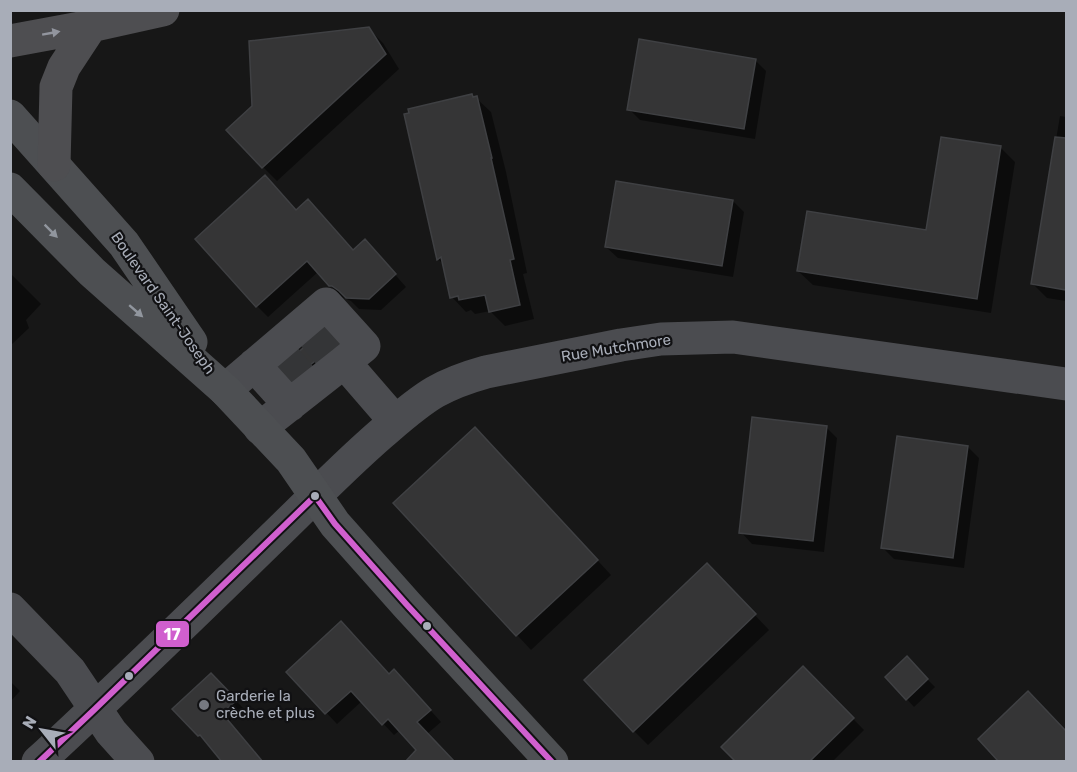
<svg xmlns="http://www.w3.org/2000/svg" width="1077" height="772" viewBox="0 0 1077 772" font-family="Rubik,sans-serif">
	<style>
		.shadow { fill: #0007 }
		.building { fill: #353536; stroke: #3f4043; stroke-width: 1.5 }
		.lines { fill: none; stroke-linecap: round; stroke-linejoin: round }
		.minor-tunnel { stroke: #343537; stroke-width: 33; stroke-dasharray: 33 16; stroke-linecap: butt }
		.minor { stroke: #4b4c50; stroke-width: 33 }
		.major { stroke: #4d4f52; stroke-width: 33 }
		.highway { stroke: #4e4e51; stroke-width: 33 }
		.bus-1-casing { stroke: #111113; stroke-width: 10 }
		.bus-1 { stroke: #d05fce; stroke-width: 6 }
		.oneway { fill: #92959e }
		.oneway2 { fill: #91969e }
		.bus-dot { fill: #a8adb8; stroke: #111113; stroke-width: 2 }
		.poi-dot { fill: #757880; stroke: #111113; stroke-width: 2 }
		.labels { text-anchor: middle; dominant-baseline: central; stroke-width: 4.5; stroke-linejoin: round; paint-order: stroke }
		.street-label { font-size: 15px; fill: #a8adb8; stroke: #111113 }
		.poi-label { font-size: 15px; fill: #a8adb8; stroke: #111113; text-anchor: start }
		.line-badge { stroke: #111113; stroke-width: 2 }
		.badge-label { font-size: 16px; text-anchor: middle; font-weight: bold; fill: #fff }
	</style>
	<rect width="100%" height="100%" fill="#171717"/>
	<path class="shadow" d="M369 29 383 43 399 69 277 181 263 167Z
		M755 60 766 71 755 139 640 120 629 109Z
		M476 98 491 112 506 172 527 273 523 274 534 319 505 326 490 311 475 314 471 310 466 312 452 297 445 266 439 260 406 115Z
		M1060 116 1066 117V301L1047 298 1032 283Z
		M1000 147 1015 162 991 313 813 285 798 271 928 231Z
		M733 201 744 212 733 277 618 258 606 247Z
		M296 211 354 251 376 253 406 287 381 310 359 309 351 301 342 297 333 288 340 289 318 272 268 317 257 306Z
		M10 273 41 304 26 320 29 328 10 346Z
		M332 339 343 352 300 385 293 378Z
		M826 427 837 438 824 552 752 544 741 532Z
		M489 443 611 575 531 650 395 503Z
		M968 447 979 458 964 568 894 559 883 548Z
		M721 579 769 630 648 745 634 731Z
		M907 659 935 687 914 707 887 677Z
		M803 668 864 730 832 762H738Z
		M288 672 389 675 405 682 441 722 427 734 418 750 400 730 394 735 362 701 337 724Z
		M211 675 243 708 229 722 263 762H224L175 709Z
		M10 681 20 691 10 702Z"/>
	<path class="building" d="M369 27 386 54 262 168 226 130 252 106 249 41Z
		M639 39 756 59 744 129 627 110Z
		M472 94 473 97 477 96 492 158H491L514 259 510 260 520 305 489 312 485 295 459 300 458 296 450 298 441 257 437 260 404 114 409 113 408 109Z
		M941 137 1001 146 977 299 797 271 807 211 926 230Z
		M1055 137 1066 138V290L1031 284Z
		M265 175 296 210 308 199 353 250 365 239 396 274 369 299 346 298 339 291 332 286H329L307 261 256 307 195 239Z
		M616 181 733 200 722 266 605 247Z
		M324 330 337 344 292 379 281 367Z
		M752 417 827 426 813 541 739 533Z
		M475 427 598 560 516 636 393 503Z
		M897 436 968 446 953 558 881 548Z
		M707 563 756 614 633 732 584 680Z
		M341 621 389 674 394 669 431 710 417 722 455 762H405L416 750 388 719 382 725 351 691 325 714 286 672Z
		M907 656 928 679 906 700 885 677Z
		M803 666 854 718 809 762H736L721 747Z
		M211 673 237 700 222 713 263 762H222L200 735 198 736 172 709Z
		M1028 691 1066 731V762H999L978 739Z"/>
	<g class="lines">
		<path class="minor-tunnel" d="M310 331 330 355
			M283 356 303 380"/>
		<path class="minor" d="M254 365 290 405
			M225 390 326 304 364 346 344 362 395 421
			M260 428 344 362
			M10 609 70 671 111 732 138 762
			M38 762C115 691 191 617 266 544 307 505 345 464 388 428 403 415 418 402 435 392 451 383 468 377 486 372L621 345 661 339 733 337 1066 384"/>
		<path class="major" d="M10 116 124 244 191 342
			M10 189 92 272 225 390 291 460 335 524 407 605 552 762"/>
		<path class="highway" d="M10 41 91 26 163 10
			M54 165 56 87 64 67 91 26"/>
		<g class="bus-1-casing">
			<path id="bus-1" d="M39 762 95 709 315 496 335 524 407 605 552 762"/>
		</g>
		<use href="#bus-1" class="bus-1"/>
	</g>
	<defs><path id="oneway-solid" d="M-6-.8H1V-3.2L6.5 0L1 3.2V.8H-6Z" transform="scale(1.5)"/></defs>
	<use class="oneway" href="#oneway-solid" transform="translate(51 33) rotate(-10)"/>
	<g class="oneway2">
		<use href="#oneway-solid" transform="translate(51 231) rotate(45)"/>
		<use href="#oneway-solid" transform="translate(136 311) rotate(41)"/>
	</g>
	<g class="bus-dot">
		<circle cx="315" cy="496" r="5"/>
		<circle cx="427" cy="626" r="5"/>
		<circle cx="129" cy="676" r="5"/>
	</g>
	<circle class="poi-dot" cx="204" cy="705" r="6"/>
	<g class="labels">
		<g class="street-label">
			<text transform="translate(163 303) rotate(55)">Boulevard Saint-Joseph</text>
			<text transform="translate(616 348) rotate(-9)">Rue Mutchmore</text>
		</g>
		<g class="poi-label">
			<text x="216" y="696">Garderie la<tspan x="216" dy="17">crèche et plus</tspan></text>
		</g>
	</g>
	<rect class="line-badge" x="155" y="620" width="35" height="28" rx="6" fill="#d05fce"/>
	<g class="badge-label">
		<text x="172" y="640">17</text>
	</g>
	<rect width="1077" height="772" fill="none" stroke="#a8adb8" stroke-width="24"/>
	<g transform="translate(42 730) rotate(301)" stroke="#111113" stroke-width="4.5" paint-order="stroke">
	<path d="M0-4.5L10 22L0 15L-10 22Z" fill="#a8adb8"/>
	<text y="-9" font-size="16" font-weight="bold" text-anchor="middle" fill="#a8adb8">N</text>
	</g>
</svg>
